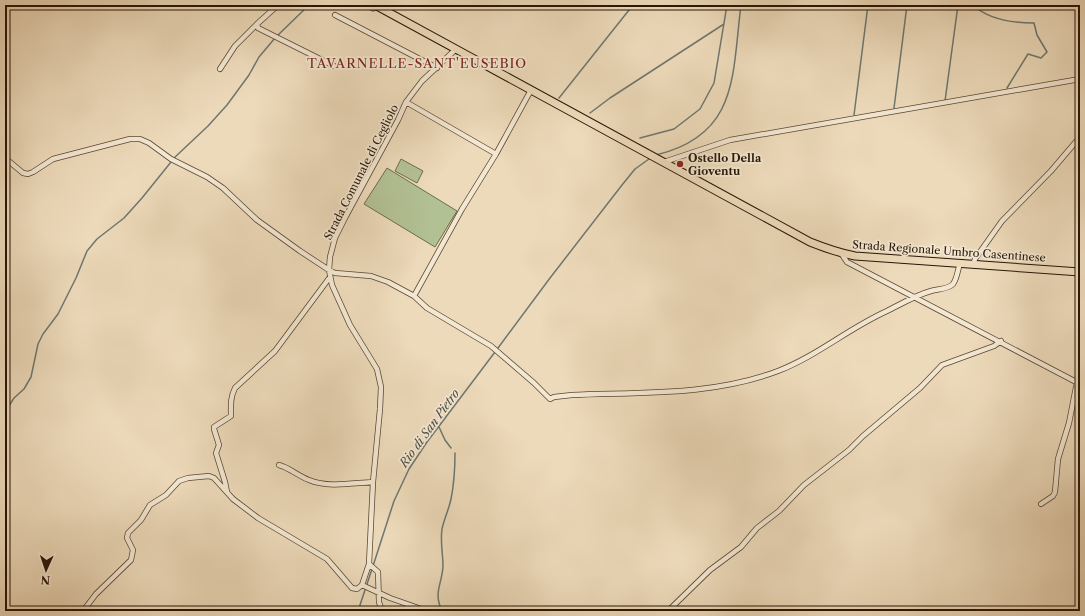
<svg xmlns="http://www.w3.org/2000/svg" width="1085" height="616" viewBox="0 0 1085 616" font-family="'Libre Caslon Text',serif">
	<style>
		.green { fill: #b2c194; stroke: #6c6b4c }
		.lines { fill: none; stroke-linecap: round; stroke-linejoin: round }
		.stream { stroke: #6d7771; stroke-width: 1.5 }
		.street-casing { stroke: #584632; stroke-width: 6 }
		.primary-casing { stroke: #271505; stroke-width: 9 }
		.street { stroke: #f3e7d2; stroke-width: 4.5 }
		.primary { stroke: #eddaba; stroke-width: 7 }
		.poi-dot { fill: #8f2418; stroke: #f3e7d2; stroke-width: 1.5 }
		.labels { text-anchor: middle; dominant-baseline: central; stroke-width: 3.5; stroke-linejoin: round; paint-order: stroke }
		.poi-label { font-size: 11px; font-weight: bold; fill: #271505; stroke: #f3e7d2; text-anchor: start }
		.street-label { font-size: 11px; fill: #271505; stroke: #f3e7d2 }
		.water-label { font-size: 12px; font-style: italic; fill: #504e44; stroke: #f3e7d2 }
		.quarter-label { font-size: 13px; letter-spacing: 1px; fill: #7a1f14; stroke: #f3e7d2 }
	</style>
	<rect width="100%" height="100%" fill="#eddaba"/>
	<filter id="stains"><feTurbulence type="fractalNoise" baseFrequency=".005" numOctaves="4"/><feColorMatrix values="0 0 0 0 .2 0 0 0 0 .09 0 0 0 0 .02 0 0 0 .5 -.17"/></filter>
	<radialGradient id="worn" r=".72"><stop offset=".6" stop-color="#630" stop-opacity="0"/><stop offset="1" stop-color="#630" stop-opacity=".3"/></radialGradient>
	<path class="green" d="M401 159 423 171 417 183 395 171Z
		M387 168 457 211 435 247 364 204Z"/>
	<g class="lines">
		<path class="stream" d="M360 5 373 11 378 9
			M973 5C989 20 1013 23 1034 23L1037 35 1047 52 1041 58 1028 54 1007 88
			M277 36 309 5
			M559 98 633 5
			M945 101 958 5
			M894 108 907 5
			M590 113 610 98 724 24
			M854 115 868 5
			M640 138 674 129 700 109 714 83 727 5
			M656 155C739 135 732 75 741 5
			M174 158 208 126 227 105 249 75 259 57 275 38
			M498 348 550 278 622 185 635 169 649 159
			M5 412 14 398 24 389 31 377 38 344 43 334 58 314 76 278 87 251 97 239 124 218 142 198 171 162
			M439 427 445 440 451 448
			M373 566 394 501 409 469 427 442 495 352
			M358 611 372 569
			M442 611C433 592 442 585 443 566 443 554 440 541 442 529 444 519 449 509 451 499 454 484 455 468 455 453"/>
		<g class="street-casing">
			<path id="street" d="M278 5 257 24 258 28 334 66
				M335 15 437 68
				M220 69 235 46 257 24
				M406 102 496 154 531 90
				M5 158 23 173 28 174 33 172 53 159 130 139H140L149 143 171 159 207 177 223 188 257 220 300 251 329 270 335 273 371 276 388 282 414 296 427 308 491 346 534 383 550 399 554 397 572 395C641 392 712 396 778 371 817 356 849 328 887 311 901 304 916 295 931 291 938 289 949 289 953 284 957 279 958 269 960 263
				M664 162 730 140 1080 79
				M841 253 847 262 1080 384
				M973 265 975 259 1002 221 1051 171 1080 137
				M414 296 462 209 496 154
				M279 465C290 468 298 476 309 480 328 488 353 483 373 482
				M227 492 225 482 216 453 219 445 214 429V427L231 416C231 406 230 398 235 388L275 351 330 277
				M1041 504 1053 496 1055 492 1058 459 1069 423 1077 382
				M362 585 390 598 427 611
				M83 611 96 594 131 560 133 550 127 538 128 533 141 520 150 505 166 495 179 481 188 478 209 476 214 478 233 499 258 518 327 559 352 588 357 589 362 585 369 564
				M382 611 379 602 378 572 369 564 373 482 380 409 381 387 377 369 350 325 332 285 329 270 330 257 335 238 346 216 398 120 406 102 422 81 456 49
				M668 611 710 570 741 547 757 528 779 511 804 485 849 450 863 436 920 388 942 365 994 346 1001 341"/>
		</g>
		<g class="primary-casing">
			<path id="primary" d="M375 5 810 242C825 248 839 253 855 256L1080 272"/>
		</g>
		<use href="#street" class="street"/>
		<use href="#primary" class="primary"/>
	</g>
	<circle class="poi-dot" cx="680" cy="164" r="4"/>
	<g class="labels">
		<g class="poi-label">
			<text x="688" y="158">Ostello Della<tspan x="688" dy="13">Gioventu</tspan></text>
		</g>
		<g class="street-label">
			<text transform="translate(361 172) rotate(-63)">Strada Comunale di Cegliolo</text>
			<text transform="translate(949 251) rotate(4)">Strada Regionale Umbro Casentinese</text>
		</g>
		<g class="water-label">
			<text transform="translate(429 428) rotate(-54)">Rio di San Pietro</text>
		</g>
		<g class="quarter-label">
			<text x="417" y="63">TAVARNELLE-SANT'EUSEBIO</text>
		</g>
	</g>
	<rect width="1085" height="616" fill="none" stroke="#eddaba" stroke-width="20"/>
	<rect x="6" y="6" width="1073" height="604" fill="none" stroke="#271505" stroke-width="2"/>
	<rect x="10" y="10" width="1065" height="596" fill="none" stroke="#271505"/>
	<g transform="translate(46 570) rotate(183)" stroke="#f3e7d2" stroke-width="3" paint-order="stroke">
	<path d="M0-3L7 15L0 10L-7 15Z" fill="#271505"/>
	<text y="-6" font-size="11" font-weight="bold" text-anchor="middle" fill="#271505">N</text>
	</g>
	<rect width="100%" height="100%" filter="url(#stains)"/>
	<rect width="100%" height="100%" fill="url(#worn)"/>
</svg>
